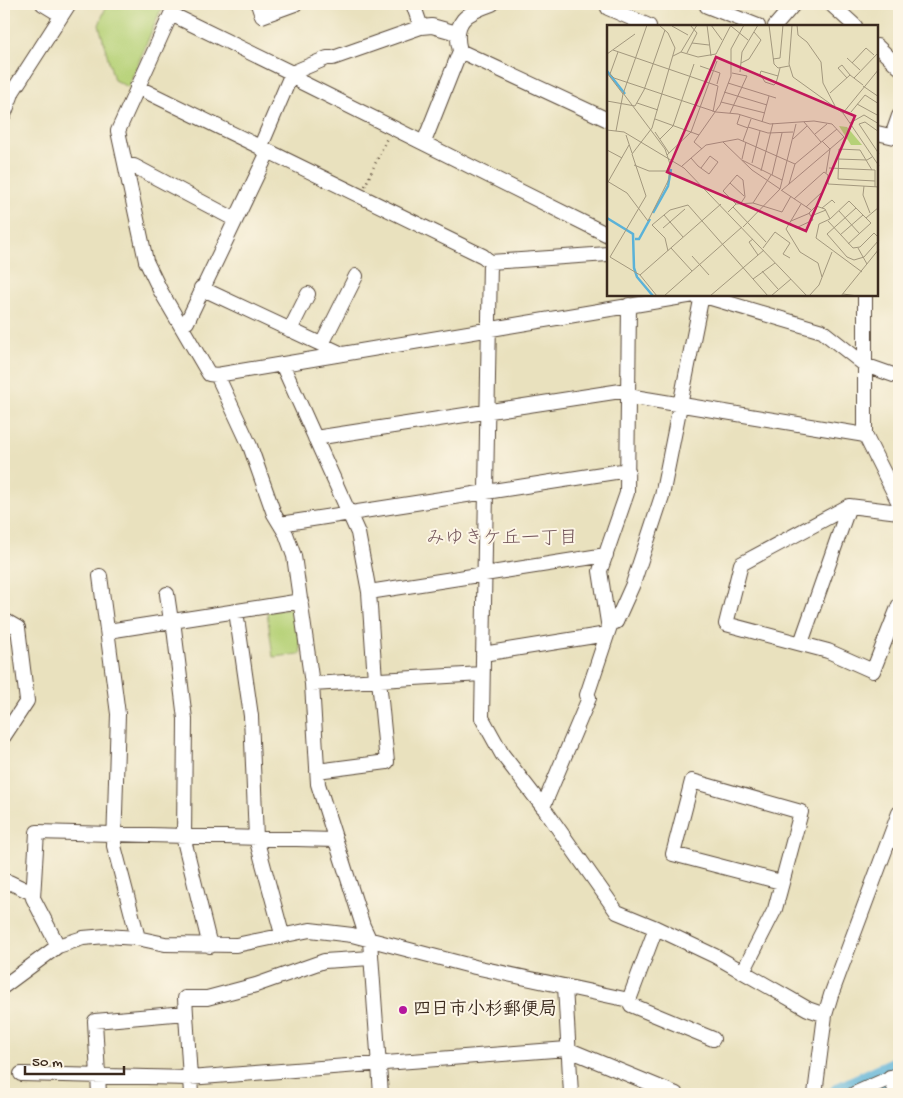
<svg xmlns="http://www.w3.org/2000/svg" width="903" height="1098" viewBox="0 0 903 1098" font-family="'Gochi Hand','Klee One',sans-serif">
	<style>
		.green { fill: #b6d177; stroke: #787e4a }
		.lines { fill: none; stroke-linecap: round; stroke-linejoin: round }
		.river { stroke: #5bb2d8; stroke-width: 24 }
		.minor-casing { stroke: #554536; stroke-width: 16 }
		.path { stroke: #554536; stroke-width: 2.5; stroke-dasharray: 1 4; stroke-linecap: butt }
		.minor { stroke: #fff; stroke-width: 14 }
		.poi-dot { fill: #b5179e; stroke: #fcf5e5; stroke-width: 2 }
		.labels { text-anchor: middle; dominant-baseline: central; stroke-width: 4; stroke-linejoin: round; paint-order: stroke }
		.poi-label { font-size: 18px; font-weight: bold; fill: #3b2a1e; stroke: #fcf5e5; text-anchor: start }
		.neighbourhood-label { font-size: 19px; fill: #725459; stroke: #fcf5e5 }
		.inset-river { fill: none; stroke: #5bb2d8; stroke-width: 2.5 }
		.inset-road { fill: none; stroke: #a3987e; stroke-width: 1 }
		.view { fill: #c2185b; fill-opacity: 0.15; stroke: #c2185b; stroke-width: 2.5 }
		.inset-edge { fill: none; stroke: #3b2a1e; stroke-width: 2.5 }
	</style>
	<rect width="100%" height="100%" fill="#fcf5e5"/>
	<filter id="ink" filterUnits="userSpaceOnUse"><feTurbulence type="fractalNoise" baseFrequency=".02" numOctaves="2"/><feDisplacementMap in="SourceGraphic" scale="10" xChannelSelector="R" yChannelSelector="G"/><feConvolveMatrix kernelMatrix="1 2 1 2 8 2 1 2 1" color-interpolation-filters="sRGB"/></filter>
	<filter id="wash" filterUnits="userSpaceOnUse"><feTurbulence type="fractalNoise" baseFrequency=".0096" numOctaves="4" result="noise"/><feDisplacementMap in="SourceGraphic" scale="20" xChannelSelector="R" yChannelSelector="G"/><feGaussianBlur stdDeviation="1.12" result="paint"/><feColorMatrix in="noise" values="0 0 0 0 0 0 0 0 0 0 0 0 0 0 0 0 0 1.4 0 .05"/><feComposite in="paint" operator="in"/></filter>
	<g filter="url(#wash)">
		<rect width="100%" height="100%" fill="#e9e1be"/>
		<path class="green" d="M107 4H166L162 7 128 87 114 80 99 25Z
			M290 608 296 613 301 654 273 657 267 612Z"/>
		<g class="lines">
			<path class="river" d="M841 1094 899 1067"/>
		</g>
	</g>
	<g filter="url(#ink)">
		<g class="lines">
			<g class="minor-casing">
				<path id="minor" d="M43 4 61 15
					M258 4 262 16 295 4
					M413 4 421 27
					M492 4C466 13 452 21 460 51L608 120
					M707 4V6L758 26
					M831 4 855 26
					M608 8 649 26
					M775 26 794 4
					M457 33 432 26 421 27 333 58H327L292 73 171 14 118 131 146 261 160 290 209 374 217 375 694 295
					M877 46 899 67
					M137 87 483 256 490 262 482 718 502 754 543 807 617 912 656 928 715 956 808 1009 825 1015
					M4 115 13 91 69 4
					M877 133 899 138
					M892 136 899 116
					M424 142 460 51
					M260 148 292 73 301 82 608 235
					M126 166H134L234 219
					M490 262 608 254
					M201 288 340 353
					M701 295 822 331 865 365 899 377
					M865 295V435L899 503
					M181 326 187 322 268 152
					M290 330 308 294
					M322 344 356 276
					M282 364 358 533 369 592 375 680
					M217 375 250 446 274 514 286 534 294 556 312 684 318 784 363 926 370 941 381 1094
					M628 396 865 435
					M315 438 627 390
					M899 512 849 506 741 564 726 624 828 651 873 671 899 605
					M280 524 628 470
					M100 576 118 714 114 846 138 938
					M369 592 606 555
					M167 594 171 621
					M236 611 251 716 256 838 282 934
					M4 620 18 628 27 701 4 736
					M173 620 185 719 184 840 210 946
					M609 629 600 571 627 493 629 305
					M108 631 301 601
					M801 643 849 506
					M483 654 607 634
					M312 684 482 674
					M317 771 387 762 379 680
					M543 807 589 698 587 695 611 623 616 622 633 584 662 496 702 295
					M4 886 9 882 32 893
					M58 946 33 898 37 832 335 840
					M743 972 775 909 801 812 692 781 673 854 781 882
					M4 986 58 946 83 938 106 936 137 938 165 944 236 945 310 930 352 935 475 967 629 1000 656 928
					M565 986 571 1094
					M629 1000 631 1005 713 1039
					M21 1074 189 1078 567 1049 676 1094
					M890 1077 897 1094
					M99 1094 95 1021 185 1013
					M191 1094 185 998H207L256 985 324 961 371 958
					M815 1094 825 1015 831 995 899 813
					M854 1094 899 1074"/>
			</g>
			<path class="path" d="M365 186 387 138"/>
			<use href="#minor" class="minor"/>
		</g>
	</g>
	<circle class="poi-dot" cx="403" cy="1010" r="5"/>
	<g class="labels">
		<g class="poi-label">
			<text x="413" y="1010">四日市小杉郵便局</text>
		</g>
		<g class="neighbourhood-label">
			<text x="502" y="539">みゆきケ丘一丁目</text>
		</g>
	</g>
	<g transform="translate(607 25)">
		<rect width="271" height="271" fill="#e9e1be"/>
		<path d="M232 101 240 102 255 120H244Z" fill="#b6d177"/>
		<path class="inset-river" d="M0 46 18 69M46 188 61 161 64 144M0 193 26 209 27 243 30 252 46 271M28 214H32L43 194"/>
		<path class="inset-road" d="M100 0 104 31M104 0 115 15M162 0 167 39 171 43 182 41M185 0 182 39 186 52 236 88 272 141M190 0 191 10 200 17 214 37 216 58 228 81M65 1 81 10M124 1 141 15M85 18 102 20M6 25 111 61 106 87M11 27 3 49 7 53 109 87 131 89 163 99 207 96 225 99 237 112 223 124 219 148M74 27 91 32 109 29 124 0M80 28 90 8 83 0M0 29 28 9M66 31 74 27 90 0M240 33 253 45M166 34 173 33 176 0M134 38 142 34 154 15 147 7M245 38 259 23 267 30M93 41 113 48 110 59M133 47 135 27 151 0M0 48 16 69M171 51 154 46 153 49 158 57 167 60 169 58 171 51 173 43M240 53 231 43 235 40 243 50M247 53 272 27M121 58 169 73M256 61 272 72M117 67 160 80M223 68 243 50 256 60M0 76 28 81 37 65 58 5M114 77 158 88M30 78 51 85M250 79 272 91M244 87 258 70 272 79M123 88 140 51 125 48M236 88 272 44M133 90 130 99 141 103M48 94 92 110M155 97 162 71M197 97 214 117M243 98 257 90 272 99M141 102 161 108 186 107M0 105 17 107 77 143 200 271M9 106 16 69 40 0M48 107 62 128M272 107 258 97 252 99 272 129M208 109 220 99M19 110 25 128M53 114 66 101 87 39M186 114 200 101M136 116 144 94M116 117 145 145 173 164M95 124 87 117 113 80 124 51V24L137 0M0 125 15 133M60 130 84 107 110 36M84 133 91 141 102 149 111 137 103 131 94 143M135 134 139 117M231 134 260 135 265 132M135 135 175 155M145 138 153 106M27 140 42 146H63M75 141 99 120 131 114 188 139 230 104M222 143 268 145V162M265 145 253 125 232 124 231 154 268 156M154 146 166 98M165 150 175 108M0 156 20 168 41 196 62 154 63 139 58 124 16 68M1 157 22 120M123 158 137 171M182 159 188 139M257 161 256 170 263 188M174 165 204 185M175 165 223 124 215 116M187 174 217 147 221 150V159L272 162M146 178 164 150M129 179 116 166 130 150 136 155 138 172 134 178M194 179 179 204 193 227 211 238 215 252M126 182 159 217M199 182 214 168M215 183 225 175 228 178M249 183 220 209 240 232 247 235 257 232 272 215M232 186 252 208M121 187 129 179 146 178 175 187 184 171M57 190 76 212M204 191 219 185M259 193 272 182M184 196 203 188M221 196 246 223 253 222 267 208 272 213M183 198 189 203 206 195 202 188 209 181 218 184 223 194M136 202 173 164 189 99M56 203 78 184M233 210 256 190M146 214 142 217 151 230M241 219 264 198 242 176 223 194 212 199 209 213 255 247M64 223 85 246M156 223 168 207 183 218 176 229 183 233M251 223 260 239M61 226 58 213 45 200 63 185 81 180 161 271M85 231 102 250M155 246 171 264M33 250 114 179M146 254 168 238M236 269 251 271M50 271 33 250 3 232 39 171 25 129 45 103 68 23 61 8 52 0M57 271 135 202M103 271 157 225M164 271 184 254M202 271 212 260 225 227M234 271 272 224"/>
		<path class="view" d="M109 32 248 91 199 206 60 147Z"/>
		<rect width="271" height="271" class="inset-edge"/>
	</g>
	<rect width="903" height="1098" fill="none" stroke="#fcf5e5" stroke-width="20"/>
	<path d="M25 1066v8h99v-8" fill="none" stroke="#3b2a1e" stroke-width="2.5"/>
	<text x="32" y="1066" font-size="15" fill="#3b2a1e" stroke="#fcf5e5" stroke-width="4" paint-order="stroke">50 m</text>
</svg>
